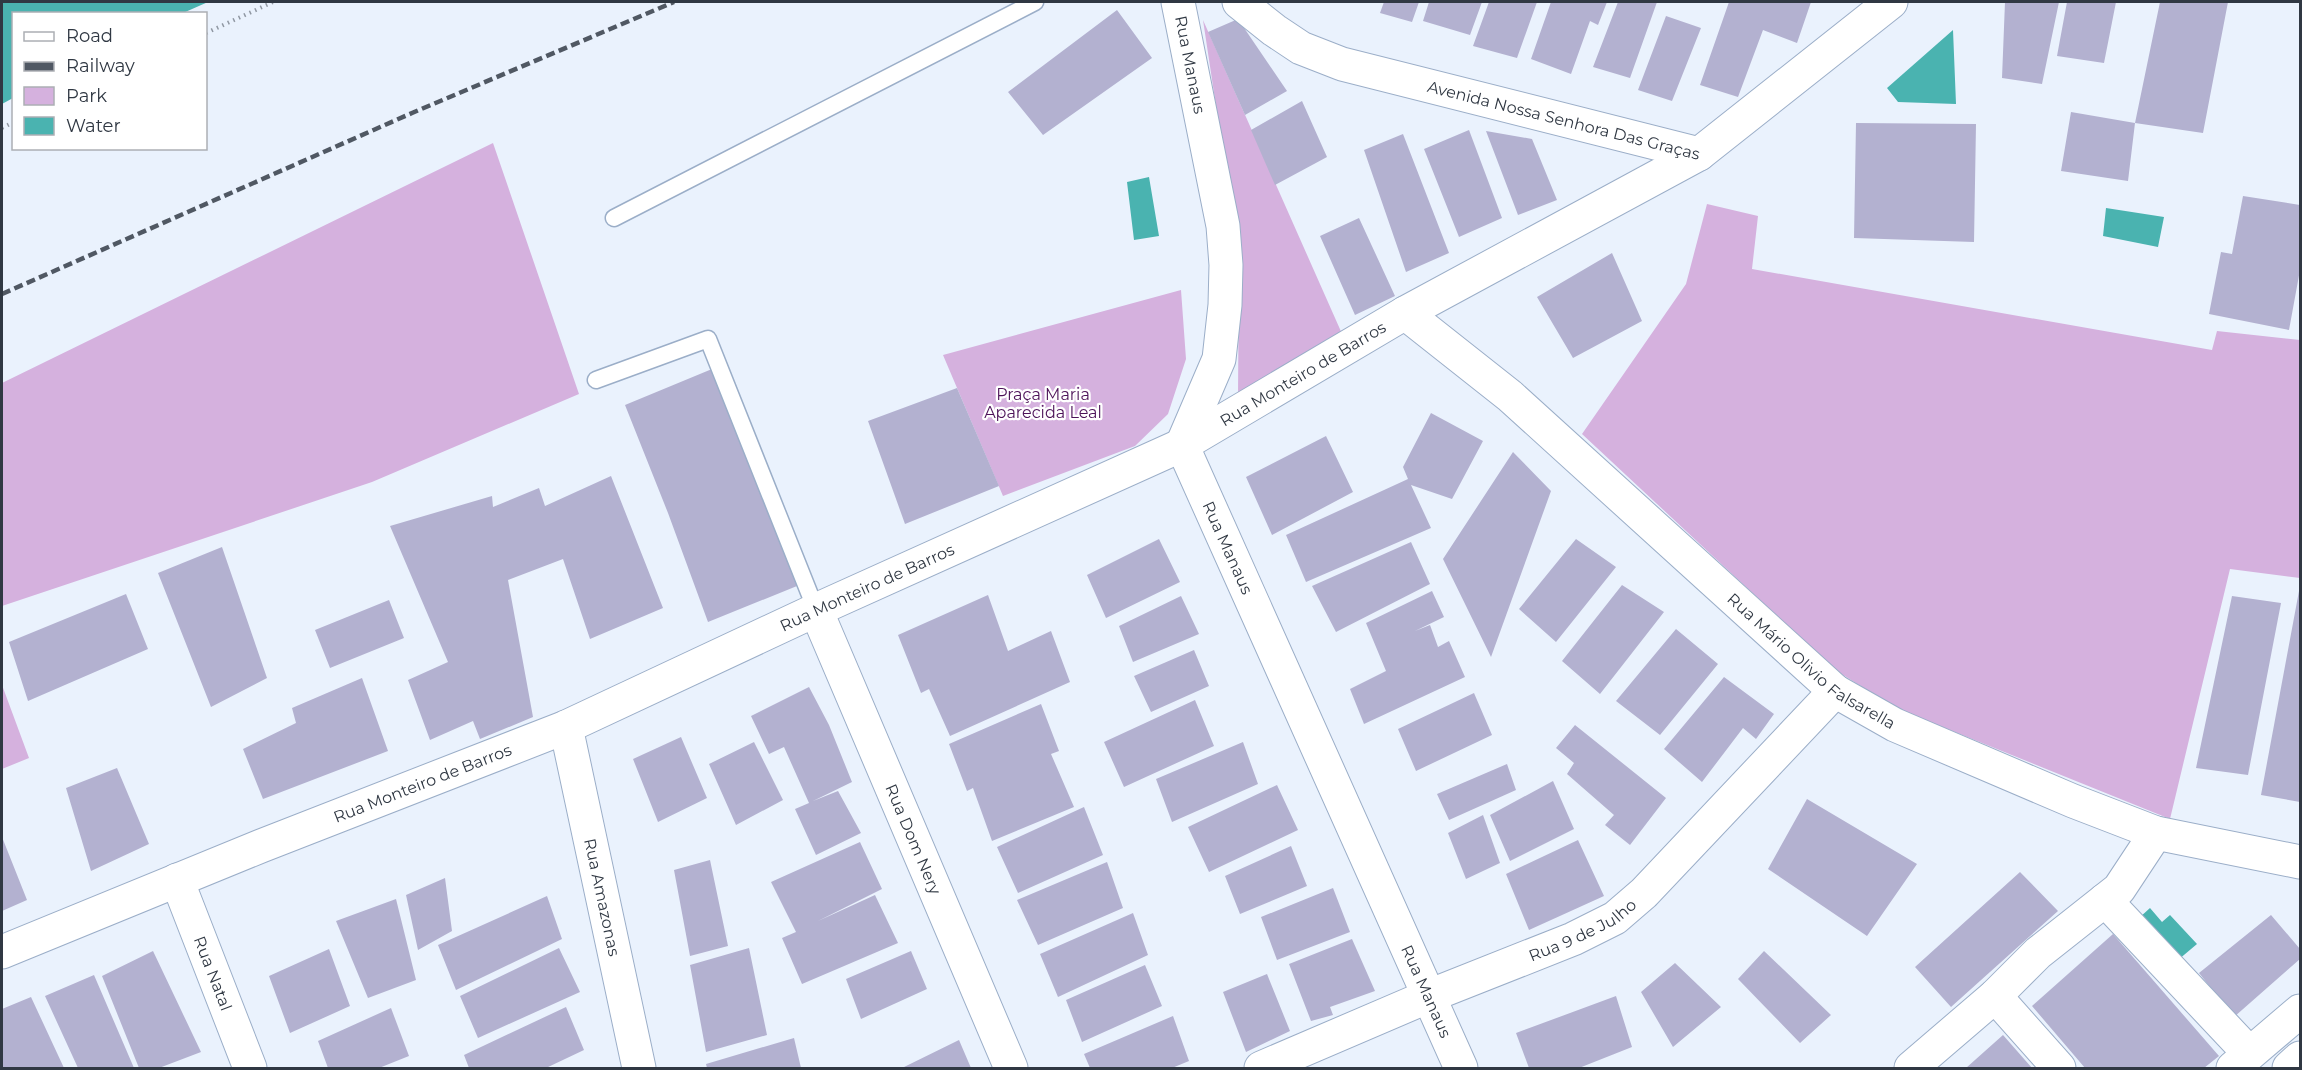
<svg xmlns="http://www.w3.org/2000/svg" width="2302" height="1070" viewBox="0 0 2302 1070" font-family="Montserrat,sans-serif">
	<style>
		.green { fill: #d5b1de }
		.water { fill: #4ab3b0 }
		.building { fill: #b3b1d0 }
		.lines { fill: none; stroke-linecap: round; stroke-linejoin: round }
		.service-casing { stroke: #9baec8; stroke-width: 19 }
		.minor-casing { stroke: #9baec8; stroke-width: 35 }
		.path { stroke: #9098a3; stroke-width: 4; stroke-dasharray: 1.5 4.5; stroke-linecap: butt }
		.service { stroke: #fff; stroke-width: 16 }
		.minor { stroke: #fff; stroke-width: 33 }
		.rail { stroke: #505863; stroke-width: 4.5; stroke-dasharray: 9 4.5; stroke-linecap: butt }
		.labels { text-anchor: middle; dominant-baseline: central; stroke-width: 4.5; stroke-linejoin: round; paint-order: stroke }
		.street-label { font-size: 16px; fill: #303843; stroke: #fff }
		.park-label { font-size: 16px; fill: #4c1258; stroke: #fff }
	</style>
	<rect width="100%" height="100%" fill="#eaf2fd"/>
	<path class="green" d="M1203 20 1343 336 1238 395 1239 258Z
		M493 143 579 394 372 482 2 606V383Z
		M1707 204 1758 216 1752 269 2212 350 2217 331 2300 340V578L2230 569 2170 819 1898 709 1835 670 1582 434 1686 284Z
		M1181 290 1186 359 1168 414 1135 446 1003 496 943 355Z
		M2 685 29 758 2 769Z"/>
	<path class="water" d="M2 2H208L183 13 14 14 13 98 2 104Z
		M1953 30 1956 104 1898 102 1887 88Z
		M1149 177 1159 236 1134 240 1127 182Z
		M2106 208 2164 217 2158 247 2103 236Z
		M2150 908 2162 922 2170 915 2197 944 2178 960 2139 918Z"/>
	<path class="building" d="M1384 2H1419L1412 22 1380 13Z
		M1429 2H1482L1470 35 1423 21Z
		M1489 2H1537L1517 58 1473 46Z
		M1551 2H1607L1598 25 1590 21 1571 74 1531 59Z
		M1618 2H1657L1630 78 1593 67Z
		M1729 2H1811L1797 43 1763 30 1738 97 1700 85Z
		M2005 2H2059L2042 84 2002 78Z
		M2067 2H2116L2104 63 2057 56Z
		M2160 2H2228L2203 133 2135 123Z
		M1117 10 1152 58 1043 135 1008 92Z
		M1666 16 1701 28 1672 101 1638 90Z
		M1238 19 1287 91 1245 115 1208 32Z
		M1302 101 1327 157 1275 185 1251 130Z
		M2071 112 2135 123 2128 181 2061 171Z
		M1856 123 1976 124 1974 242 1854 238Z
		M1469 130 1502 218 1459 237 1424 149Z
		M1486 131 1532 139 1557 200 1518 215Z
		M1403 134 1449 253 1406 272 1364 150Z
		M2243 196 2300 205V270L2289 330 2209 314 2221 252 2232 254Z
		M1359 218 1395 296 1355 315 1320 236Z
		M1612 253 1642 321 1573 358 1537 297Z
		M712 369 797 586 708 622 668 513 625 405Z
		M957 388 999 486 905 524 868 421Z
		M1431 413 1483 441 1452 499 1411 485 1431 528 1306 582 1286 535 1408 479 1403 467Z
		M1326 436 1353 492 1272 535 1246 477Z
		M1513 452 1551 491 1491 657 1443 559Z
		M611 476 663 608 590 639 563 559 508 580 533 717 480 739 473 721 430 740 408 680 448 662 390 526 492 496 493 507 539 488 545 506Z
		M1159 539 1180 582 1106 618 1087 575Z
		M1576 539 1616 567 1556 642 1519 609Z
		M1411 542 1430 584 1336 632 1312 586Z
		M222 547 267 678 211 707 158 573Z
		M1622 585 1664 612 1600 694 1562 661Z
		M1432 591 1444 617 1415 631 1430 625 1438 647 1449 641 1465 677 1364 724 1350 689 1386 671 1366 623Z
		M2299 591H2300V802L2261 795Z
		M126 594 148 649 28 701 9 642Z
		M988 595 1008 651 1051 631 1070 682 950 736 929 689 921 693 898 635Z
		M1181 596 1199 634 1133 662 1119 626Z
		M2232 596 2281 603 2248 775 2196 768Z
		M389 600 404 638 330 668 315 630Z
		M1676 629 1718 664 1660 735 1616 701Z
		M1194 650 1209 686 1151 712 1134 676Z
		M1724 677 1774 714 1756 739 1743 728 1702 782 1664 749Z
		M362 678 388 751 263 799 243 749 296 723 292 708Z
		M809 687 829 725 852 782 813 801 838 791 861 833 816 855 795 809 809 803 784 747 769 754 751 716Z
		M1474 693 1492 735 1416 771 1398 729Z
		M1195 700 1214 746 1124 787 1104 742Z
		M1041 704 1059 751 1051 754 1074 807 992 841 973 788 967 791 949 744Z
		M1575 725 1666 798 1630 845 1605 825 1614 815 1567 774 1574 763 1556 748Z
		M681 737 707 798 658 822 633 759Z
		M754 742 783 800 736 825 709 764Z
		M1243 742 1258 784 1172 822 1156 779Z
		M1507 764 1516 790 1449 820 1437 794Z
		M117 768 149 844 91 871 66 788Z
		M1553 781 1574 829 1510 861 1490 815Z
		M1277 785 1298 830 1209 872 1188 827Z
		M1807 799 1917 864 1867 936 1768 869Z
		M1084 807 1103 855 1018 893 997 847Z
		M1483 815 1500 863 1466 879 1448 833Z
		M2 837 27 900 2 911Z
		M1578 840 1604 896 1529 930 1506 874Z
		M860 842 882 889 818 921 875 895 898 943 802 984 782 938 796 932 771 882Z
		M1291 846 1307 886 1240 914 1225 876Z
		M710 860 728 946 690 956 674 870Z
		M1107 862 1123 908 1038 945 1017 900Z
		M2020 872 2058 911 1951 1007 1915 967Z
		M445 878 452 931 418 950 406 895Z
		M1333 888 1350 932 1277 960 1261 917Z
		M547 896 562 939 456 990 438 945Z
		M396 899 416 980 368 998 336 921Z
		M1133 913 1148 955 1058 997 1040 954Z
		M2271 915 2300 949V959L2234 1017 2199 973Z
		M2113 934 2219 1056 2204 1068H2085L2032 1006Z
		M1352 939 1375 991 1330 1007 1333 1015 1311 1021 1289 964Z
		M559 948 580 992 478 1038 460 996Z
		M749 948 767 1035 706 1052 690 965Z
		M329 949 350 1006 290 1033 269 976Z
		M153 951 201 1052 159 1068H139L102 976Z
		M911 951 927 989 861 1019 846 979Z
		M1764 951 1831 1015 1800 1043 1738 979Z
		M1675 963 1721 1007 1673 1047 1641 992Z
		M1145 965 1162 1006 1082 1042 1066 1000Z
		M1267 974 1290 1031 1246 1052 1223 992Z
		M94 975 134 1068H78L45 996Z
		M1616 996 1632 1047 1579 1068H1529L1516 1033Z
		M31 997 64 1068H2V1009Z
		M566 1007 584 1050 546 1068H469L464 1055Z
		M391 1008 409 1056 379 1068H328L318 1041Z
		M1173 1016 1189 1061 1172 1068H1090L1084 1054Z
		M2003 1035 2032 1068H1966Z
		M794 1038 801 1068H707L706 1064Z
		M959 1040 971 1068H902Z"/>
	<g class="lines">
		<g class="service-casing">
			<path id="service" d="M614 218 1035 2
				M596 380 708 339 816 610"/>
		</g>
		<g class="minor-casing">
			<g id="minor">
				<path id="s1" d="M1178 2 1223 226 1226 265 1225 305 1219 359 1182 445 1461 1068"/>
				<path id="s2" d="M1239 2 1274 30 1301 48 1342 64 1699 154"/>
				<path id="s3" d="M1405 313 1510 396 1835 691 1895 725 2073 801 2156 833 2300 862"/>
				<path id="s4" d="M816 610 1011 1068"/>
				<path id="s5" d="M566 727 639 1068"/>
				<path id="s6" d="M177 880 250 1068"/>
				<path d="M2105 900 2249 1053"/>
				<path id="s7" d="M2 952 261 846 566 727 816 610 1182 445 1405 313 1699 154 1891 2"/>
				<path d="M1995 996 2059 1068"/>
				<path id="s8" d="M1261 1068 1429 996 1573 939 1615 918 1644 893 1835 691"/>
				<path d="M1911 1068 1995 996 2038 953 2119 889 2156 833"/>
				<path d="M2233 1068 2300 1011"/>
				<path d="M2289 1068 2300 1058"/>
			</g>
		</g>
		<path class="path" d="M206 33 273 2
			M2 128 14 122"/>
		<use href="#service" class="service"/>
		<use href="#minor" class="minor"/>
		<path class="rail" d="M2 294 412 113 674 2"/>
	</g>
	<g class="labels">
		<g class="street-label">
			<text stroke="none"><textPath href="#s1" startOffset="64">Rua Manaus</textPath></text>
			<text stroke="none"><textPath href="#s2" startOffset="350">Avenida Nossa Senhora Das Graças</textPath></text>
			<text stroke="none"><textPath href="#s7" startOffset="1425">Rua Monteiro de Barros</textPath></text>
			<text stroke="none"><textPath href="#s1" startOffset="568">Rua Manaus</textPath></text>
			<text stroke="none"><textPath href="#s7" startOffset="939">Rua Monteiro de Barros</textPath></text>
			<text stroke="none"><textPath href="#s3" startOffset="536">Rua Mário Olivio Falsarella</textPath></text>
			<text stroke="none"><textPath href="#s7" startOffset="453">Rua Monteiro de Barros</textPath></text>
			<text stroke="none"><textPath href="#s4" startOffset="249">Rua Dom Nery</textPath></text>
			<text stroke="none"><textPath href="#s5" startOffset="174">Rua Amazonas</textPath></text>
			<text stroke="none"><textPath href="#s8" startOffset="350">Rua 9 de Julho</textPath></text>
			<text stroke="none"><textPath href="#s6" startOffset="100">Rua Natal</textPath></text>
			<text stroke="none"><textPath href="#s1" startOffset="1054">Rua Manaus</textPath></text>
		</g>
		<g class="park-label">
			<text x="1043" y="394">Praça Maria<tspan x="1043" dy="18">Aparecida Leal</tspan></text>
		</g>
	</g>
	<rect width="2302" height="1070" fill="none" stroke="#303843" stroke-width="6"/>
	<rect x="12" y="12" width="195" height="138" fill="#ffffff" stroke="#acafb4" stroke-width="1.5"/>
	<rect x="24" y="32" width="30" height="9" fill="#ffffff" stroke="#acafb4" stroke-width="1.5"/>
	<text x="66" y="42" font-size="18" fill="#303843">Road</text>
	<rect x="24" y="62" width="30" height="9" fill="#505863" stroke="#acafb4" stroke-width="1.5"/>
	<text x="66" y="72" font-size="18" fill="#303843">Railway</text>
	<rect x="24" y="87" width="30" height="18" fill="#d5b1de" stroke="#acafb4" stroke-width="1.5"/>
	<text x="66" y="102" font-size="18" fill="#303843">Park</text>
	<rect x="24" y="117" width="30" height="18" fill="#4ab3b0" stroke="#acafb4" stroke-width="1.5"/>
	<text x="66" y="132" font-size="18" fill="#303843">Water</text>
</svg>
